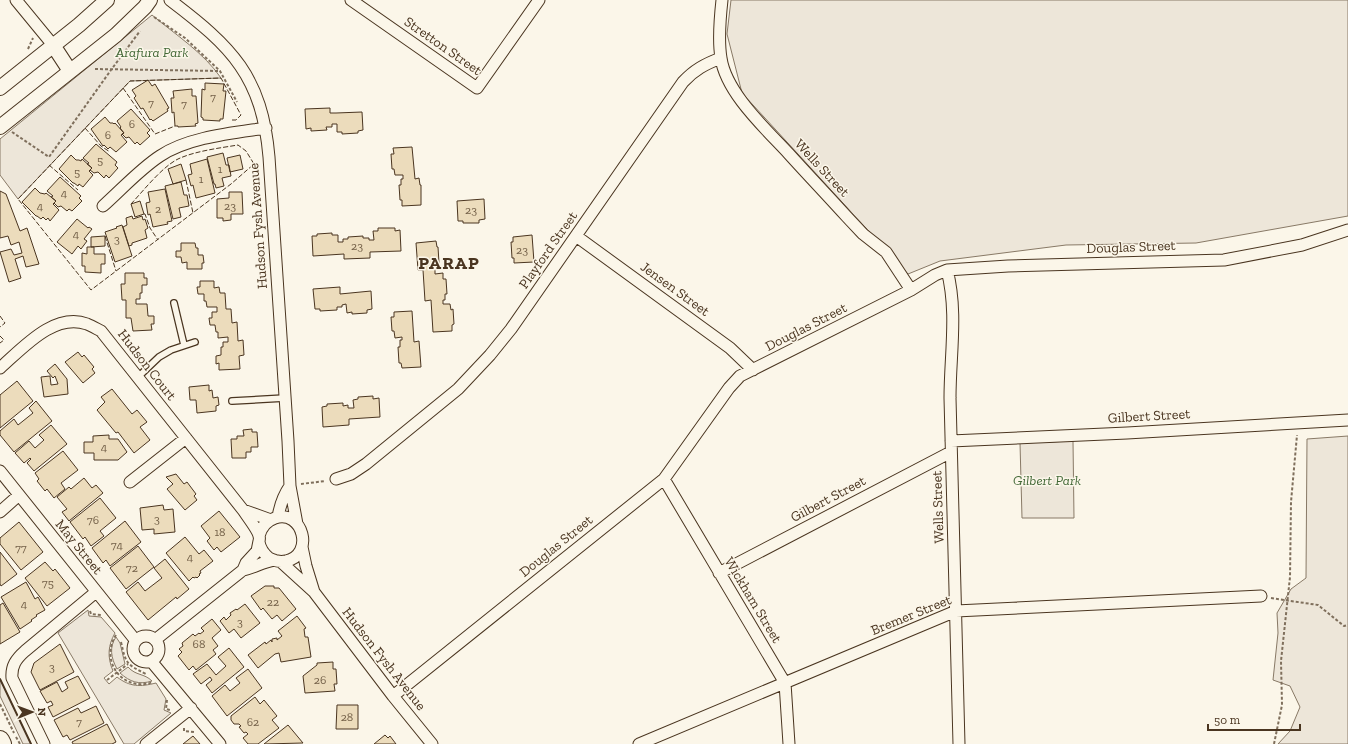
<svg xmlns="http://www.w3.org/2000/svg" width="1348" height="744" viewBox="0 0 1348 744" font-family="'Zilla Slab',serif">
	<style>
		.green { fill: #ede6d9; stroke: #887966 }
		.building { fill: #ecdcbc; stroke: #4a3520 }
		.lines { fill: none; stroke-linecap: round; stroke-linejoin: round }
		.service-casing { stroke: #4a3520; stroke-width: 8 }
		.minor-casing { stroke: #4a3520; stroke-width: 13 }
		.tertiary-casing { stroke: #4a3520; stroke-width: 16 }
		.trunk-casing { stroke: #4a3520; stroke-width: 20 }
		.path { stroke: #7f6f5c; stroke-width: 2; stroke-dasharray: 3 2; stroke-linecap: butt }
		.service { stroke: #fbf6e9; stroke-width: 5.5 }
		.minor { stroke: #fbf6e9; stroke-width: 11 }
		.tertiary { stroke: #fbf6e9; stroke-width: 14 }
		.trunk { stroke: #fbf6e9; stroke-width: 18 }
		.fence { stroke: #4a3520; stroke-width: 1; stroke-dasharray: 5 2; stroke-linecap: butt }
		.wall { stroke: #4a3520; stroke-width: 2 }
		.labels { text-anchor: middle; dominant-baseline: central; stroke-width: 3; stroke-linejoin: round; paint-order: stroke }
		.number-label { font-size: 12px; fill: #725f47 }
		.street-label { font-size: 14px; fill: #4a3520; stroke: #fbf6e9 }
		.park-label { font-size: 14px; font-style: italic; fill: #436837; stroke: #fbf6e9 }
		.district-label { font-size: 18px; font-weight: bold; letter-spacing: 1px; fill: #4a3520; stroke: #fbf6e9 }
	</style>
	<rect width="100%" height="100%" fill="#fbf6e9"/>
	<path class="green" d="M731 0H1348V216L1196 243 1066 245 940 261 908 274 742 93 727 34Z
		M152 15C176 35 204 53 221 78L130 81 18 199 0 175V139Z
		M1348 436V744H1278L1290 731 1300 707 1290 686 1273 680 1278 633 1277 613 1291 589 1306 578 1307 439Z
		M1073 441 1074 518H1022L1020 443Z
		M88 610 89 616 101 617 115 633C108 645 107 657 113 671L104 678 109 684 117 677C130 687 140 687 156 683L166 699 164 710 171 713 134 744H124L58 633Z
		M116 637 120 643 125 664 117 669C111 658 109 647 116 637Z
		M128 667C136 676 144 673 152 681 139 685 130 682 120 673Z
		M0 679 31 744H23L0 696Z"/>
	<path class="building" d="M148 80 152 86 155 84 169 108 167 109 168 111 153 121 151 119 150 120 143 108 141 109 134 98 136 96 132 90Z
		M205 83 224 84 223 91H226L223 119H220V121L203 120V118L201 117 202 89 205 90Z
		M192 89V96H196L198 123 195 124 196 126 178 127V126H175L174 112 172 113 171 98H174L173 91Z
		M330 108V113H336L362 112 363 130 358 131V133L342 134V132H337V124H332V127H326L327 130 311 131V128L306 129 305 109Z
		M131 109 150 130 147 133 150 136 140 145 137 142 135 144 129 137 126 138 122 134 124 133 120 128 121 127 117 121Z
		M105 117 110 123H113L114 124 115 123 124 133 121 135 127 142 116 152 110 147 108 149 104 145 103 146 91 129Z
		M96 144 117 162 115 165 118 168 109 178 106 175 104 178 98 172 94 173 90 170 92 168 87 164 89 163 83 158Z
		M412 147 415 179 419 178 420 185H421V205L402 206V200H400L399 185H401V179H403V175H395L394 169H392L391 154H394L393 148Z
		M223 153 226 165H229L231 176 222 178 224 186 216 188 215 184H214L207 157Z
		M71 155 76 160H79L81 161 82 159 92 168 89 171 93 175 83 187 79 184 78 186 74 183H73L59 169Z
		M240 155 243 169 230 172 227 158Z
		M207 159 215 193 196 198 193 185 191 186 188 175 192 174 190 164Z
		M181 164 186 180 173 184 168 169Z
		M60 177 81 196 79 198 82 201 72 211 69 209 67 211 61 206 58 207 54 203 56 201 51 197 53 196 47 191Z
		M181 182 184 195H187L189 206 179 208 181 217 173 219 165 186Z
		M35 188 40 193 45 194 46 193 56 201 53 204 59 210 50 221 48 218 46 220 43 217 41 219 37 216H36L22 202Z
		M165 189 172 221 167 222 168 224 153 227 150 214 148 215 146 203 150 202 148 192Z
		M0 191 6 194 20 231 27 228 39 264 26 267 23 256 15 259 21 278 9 282 0 252 11 249 14 255 22 253 19 242 11 245 8 236 0 238Z
		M229 192H242L243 214H231V220L223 221V218H217V199L229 198Z
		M484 199 485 219 479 220V223H463V221H458L457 201Z
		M140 201 144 214 135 217 131 204Z
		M132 216 133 219 142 216 143 220 145 219 148 228 145 230 147 238 132 243V245L129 246 123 227 127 225 126 218Z
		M77 219 88 228 89 227 92 229 84 239 87 241 81 249 78 246 72 254 57 242Z
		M122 225 132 256 115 262 105 232 117 228 116 227Z
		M378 228H395V231L400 230 401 251 370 252V258L344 259V254L313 256 312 236H317V234L332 233V235H338V242H343V239H348V237L363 236V238H369V240H374L373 231H378Z
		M532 235 534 262 514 263V258H512L511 242H513V237Z
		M105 236V246L91 247V237Z
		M436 241 437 247H438L439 263H437L438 269H435V274L443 273V279H446L447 294H445V300H443V304H450L451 310 453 309 454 324 452 325V331L433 332 431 300 425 301 423 270H418L416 243Z
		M181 243H195L196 248H198V255H203L204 263H202V269H187V262L182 263 181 257H176V251H181Z
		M87 247H94V254H105V264H101V273L85 272V266H82V253L87 254Z
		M125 273H144V278H147V285H142V293H140V299H136V304H147L148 316H154V324H151L152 330 133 331 131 318H126V300H122L121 284H125Z
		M200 281H214V288L219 287 220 293H225L226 309H231L232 323 237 322 238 341 243 340 244 355 239 356 240 369 219 370V363L216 364V356L221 355V347H223V342H228V337L218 338V332H216L215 325H210L209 318H212V312H217V307H207L206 301H204V294H198L197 287H200Z
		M340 287V294L371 291 372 309 367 310V313L352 314V312L347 313 346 304 342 305V307H337V310L320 311V309H315L313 289Z
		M412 311 414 342 419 341 421 367 402 368 401 363H399L398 347H400V340H402V337L395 338 394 331H392L391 317H394V312Z
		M78 352 82 357 84 355 94 367 92 369 95 373 83 383 65 362Z
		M55 364 67 379 68 394 44 397 41 377 50 376 51 385 58 384 55 376 53 378 47 371Z
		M17 381 33 401 0 428V395Z
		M209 385V391L212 390 213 398 218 397 219 405 216 406V411L197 413 196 400H190L189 387Z
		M112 389 132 414 137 410 147 422 140 427 150 440 134 453 118 432 116 433 97 410 105 402 101 397Z
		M373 396V399L379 398 380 417 349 419V425L323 427 322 407 327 406V404L343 403V406L348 405V408H354L353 400 358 399V397Z
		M36 401 52 421 14 452 0 435V431L14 419 18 425 33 413 29 408Z
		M51 425 67 444 34 471 27 463 31 459 30 458 24 463 15 453 29 441 35 448 44 440 39 435Z
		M252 429V432H257L258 447H251V452H246V458H232L231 439H237V436H244L243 430Z
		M109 435V439H118L127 452 118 460H94V453H84V442H93V436Z
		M63 451 78 470 61 483 65 489 54 498 47 489 45 491 37 481 39 479 35 473Z
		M176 474 184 484 187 482 196 494 194 496 197 500 185 510 167 489 173 484 166 477Z
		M84 478 92 488 96 485 103 493 69 521 62 512 67 509 57 497 69 487 71 489Z
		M100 498 116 518 100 531 104 536 91 546 85 537 83 539 70 522Z
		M163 505 164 510 173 509 175 532 154 534V529L142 530 140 508Z
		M219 511 240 537 221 552 217 547 214 550 207 541 210 538 201 526Z
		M125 521 141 542 110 566 106 560 103 563 92 548Z
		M19 522 43 552 21 570 0 544V538Z
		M185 537 199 554 204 550 213 561 200 571 201 573 199 574 200 575 197 578 196 577 194 578 193 577 189 581 166 553Z
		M138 546 154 567 126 589 110 568Z
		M0 552 17 574 1 586 0 584Z
		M165 559 189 589 177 599 176 597 148 620 126 592 138 582 145 591 162 578 154 568Z
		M45 562 53 571 55 569 70 588 47 606 25 578Z
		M26 582 35 599 38 597 45 610 36 615 37 616 31 620 32 621 20 629 1 597Z
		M265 586H274V588H279L296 609 282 621 277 615 272 619 263 608 261 610 251 596Z
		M3 603 20 632 0 644V605Z
		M245 604 260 623 241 638 234 629 229 633 220 621 224 617 226 620 231 615 230 613 236 609 237 610Z
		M297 616 306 628 304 629 305 637H308L311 657 281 662 279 653 275 654 258 668 248 655 265 642 266 644 271 640 272 642V639L277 638V640L282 636 278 631Z
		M212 619 221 630 212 638 218 646 213 650 216 654 196 670 193 666 189 670 178 656 182 652 179 649 183 646 182 643 193 634 195 636 199 633 200 634 204 631 201 628Z
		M60 644 74 672 40 690 31 672 34 663Z
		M229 648 244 667 212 693 206 685 212 680 210 677 201 684 193 674 207 664 216 675 226 666 218 657Z
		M333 662V669H336L337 684H334L335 691 305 693 303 676 317 665V663Z
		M248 669 262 688 227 716 212 696 225 685 230 691 240 683 236 678Z
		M78 676 90 698 53 717 48 707 53 705 51 701 47 703 40 691 57 682 62 692 68 688 65 682Z
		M255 697 260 704 264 700 277 716 272 720 279 728 258 744H248L243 738 248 734 246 732 244 733 239 727 241 726 239 724H234L231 720V716Z
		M337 705H358V729H336Z
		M96 706 104 723 70 740 67 735 63 737 54 720 78 708 81 713Z
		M107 724 116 742 112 744H73L72 742Z
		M288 725 303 743 264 744Z
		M385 735 388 738 390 736 396 744H374Z
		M193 736 200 744H183Z"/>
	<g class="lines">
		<g class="service-casing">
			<path id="service" d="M174 303 184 345
				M138 377 159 357 171 350 195 342
				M232 401 285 398"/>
		</g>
		<g class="minor-casing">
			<path id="minor" d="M16 0 53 45
				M170 0C232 47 262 76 269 157L288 441 290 486 297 524
				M351 0 477 88 539 0
				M722 0C720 18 718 40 721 58 726 93 766 129 789 154 808 175 828 196 847 217L863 234 886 252 911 290
				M103 206C121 190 140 169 160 156 188 137 233 133 266 128
				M576 236 730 348 753 370
				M947 270C958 312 950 355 950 398L959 744
				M0 368C23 348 54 312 87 324 92 326 97 329 101 331L243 510C247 516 258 530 259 536 260 538 259 540 259 542 260 548 264 554 269 558 274 561 280 562 286 561 315 555 303 509 275 518 266 521 261 528 259 536
				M951 441 1127 433 1348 420
				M0 471 136 641
				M336 479 351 474 366 464 458 389 490 355 511 329 683 82C694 70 705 64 721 58
				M664 479 785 683 789 744
				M130 482 186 438
				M243 510 271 520
				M0 512 19 495
				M278 517C280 505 283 496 290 486
				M302 547 306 566 314 592
				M281 562 314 592 393 696 432 744
				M243 570C254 568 262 562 274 560
				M719 573 951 452
				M133 649a13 13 0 1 1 26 0a13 13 0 1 1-26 0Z
				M155 640 243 570 246 563 257 551 259 541
				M151 661 220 744
				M393 696 664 479 729 388 740 376 911 290 935 275 947 270 1008 266 1224 260 1302 245 1348 230
				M44 744 12 678C11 666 16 659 25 651L96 592
				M146 744 191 708
				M639 744 956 611 1261 596"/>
		</g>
		<g class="tertiary-casing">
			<path id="tertiary" d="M53 45 70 71
				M0 88 79 25 107 0
				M0 127 116 35 145 7 150 0"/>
		</g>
		<g class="trunk-casing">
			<path id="trunk" d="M0 740 2 744"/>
		</g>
		<path class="path" d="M154 17 185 38 220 71 237 102
			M28 49 33 38
			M95 69 219 71
			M12 132 49 157 111 70 140 31
			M301 484 325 481
			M1271 598 1318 605 1344 626 1348 625
			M90 611 91 614 101 615
			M116 635C99 661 123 693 153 682
			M121 642C126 664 126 664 146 674
			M107 680 128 664
			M167 700 166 709 170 710
			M0 704 14 733
			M184 728V731L195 732
			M16 737 20 744
			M1274 744 1282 705 1281 661 1290 577 1291 502 1297 435"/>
		<use href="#service" class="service"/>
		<use href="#minor" class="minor"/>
		<use href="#tertiary" class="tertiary"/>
		<use href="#trunk" class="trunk"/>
		<path class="fence" d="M123 88 155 134 175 126
			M85 128 101 146 110 152
			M49 165 78 190
			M186 180 193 213
			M131 204C144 190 162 167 178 159 195 151 220 148 238 145L246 151 254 164 231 184 91 290 18 199 130 81 221 78 241 115 236 120H231
			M144 214H145L150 228 158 240
			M105 236 116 271
			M0 316 5 323 0 327
			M0 336 4 340 0 343"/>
		<path class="wall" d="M0 679 31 744"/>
	</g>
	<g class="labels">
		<g class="number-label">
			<text x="213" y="97">7</text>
			<text x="151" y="103">7</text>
			<text x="184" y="104">7</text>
			<text x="132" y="124">6</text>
			<text x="108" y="135">6</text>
			<text x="100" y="160">5</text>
			<text x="220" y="169">1</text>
			<text x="77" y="172">5</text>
			<text x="201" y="179">1</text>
			<text x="64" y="193">4</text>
			<text x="40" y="206">4</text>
			<text x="230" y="206">23</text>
			<text x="158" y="209">2</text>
			<text x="471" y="210">23</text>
			<text x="76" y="234">4</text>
			<text x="117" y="239">3</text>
			<text x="357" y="246">23</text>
			<text x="522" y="250">23</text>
			<text x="104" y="447">4</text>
			<text x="157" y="519">3</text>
			<text x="93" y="520">76</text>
			<text x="220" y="532">18</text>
			<text x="117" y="545">74</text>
			<text x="21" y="548">77</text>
			<text x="190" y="557">4</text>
			<text x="132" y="568">72</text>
			<text x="48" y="583">75</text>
			<text x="273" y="602">22</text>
			<text x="24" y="604">4</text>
			<text x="240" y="622">3</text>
			<text x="199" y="644">68</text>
			<text x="52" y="667">3</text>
			<text x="320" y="680">26</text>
			<text x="347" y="717">28</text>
			<text x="79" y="722">7</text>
			<text x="253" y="722">62</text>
		</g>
		<g class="street-label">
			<text transform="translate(443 46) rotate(35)">Stretton Street</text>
			<text transform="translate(822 168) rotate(47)">Wells Street</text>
			<text transform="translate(258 226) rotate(-94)">Hudson Fysh Avenue</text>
			<text transform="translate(1131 247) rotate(-2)">Douglas Street</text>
			<text transform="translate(548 250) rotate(-55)">Playford Street</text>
			<text transform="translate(675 289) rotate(36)">Jensen Street</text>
			<text transform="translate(806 327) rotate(-27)">Douglas Street</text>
			<text transform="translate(147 365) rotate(52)">Hudson Court</text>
			<text transform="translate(1149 416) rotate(-3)">Gilbert Street</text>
			<text transform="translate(828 499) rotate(-28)">Gilbert Street</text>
			<text transform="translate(938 507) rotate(-92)">Wells Street</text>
			<text transform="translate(556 546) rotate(-39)">Douglas Street</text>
			<text transform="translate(79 547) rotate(51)">May Street</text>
			<text transform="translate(753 600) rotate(59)">Wickham Street</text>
			<text transform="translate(911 615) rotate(-22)">Bremer Street</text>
			<text transform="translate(384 659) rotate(52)">Hudson Fysh Avenue</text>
		</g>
		<g class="park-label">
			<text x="152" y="52">Arafura Park</text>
			<text x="1047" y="480">Gilbert Park</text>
		</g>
		<g class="district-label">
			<text x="449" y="263">PARAP</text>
		</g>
	</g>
	<g transform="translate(32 712) rotate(89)" stroke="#fbf6e9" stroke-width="3" paint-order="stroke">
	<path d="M0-3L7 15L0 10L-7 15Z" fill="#4a3520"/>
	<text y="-6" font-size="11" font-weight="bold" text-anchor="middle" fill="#4a3520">N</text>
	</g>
	<path d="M1208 724v6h92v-6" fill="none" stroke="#4a3520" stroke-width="2"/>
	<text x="1214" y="724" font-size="12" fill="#4a3520" stroke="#fbf6e9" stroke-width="3" paint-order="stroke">50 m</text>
</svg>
